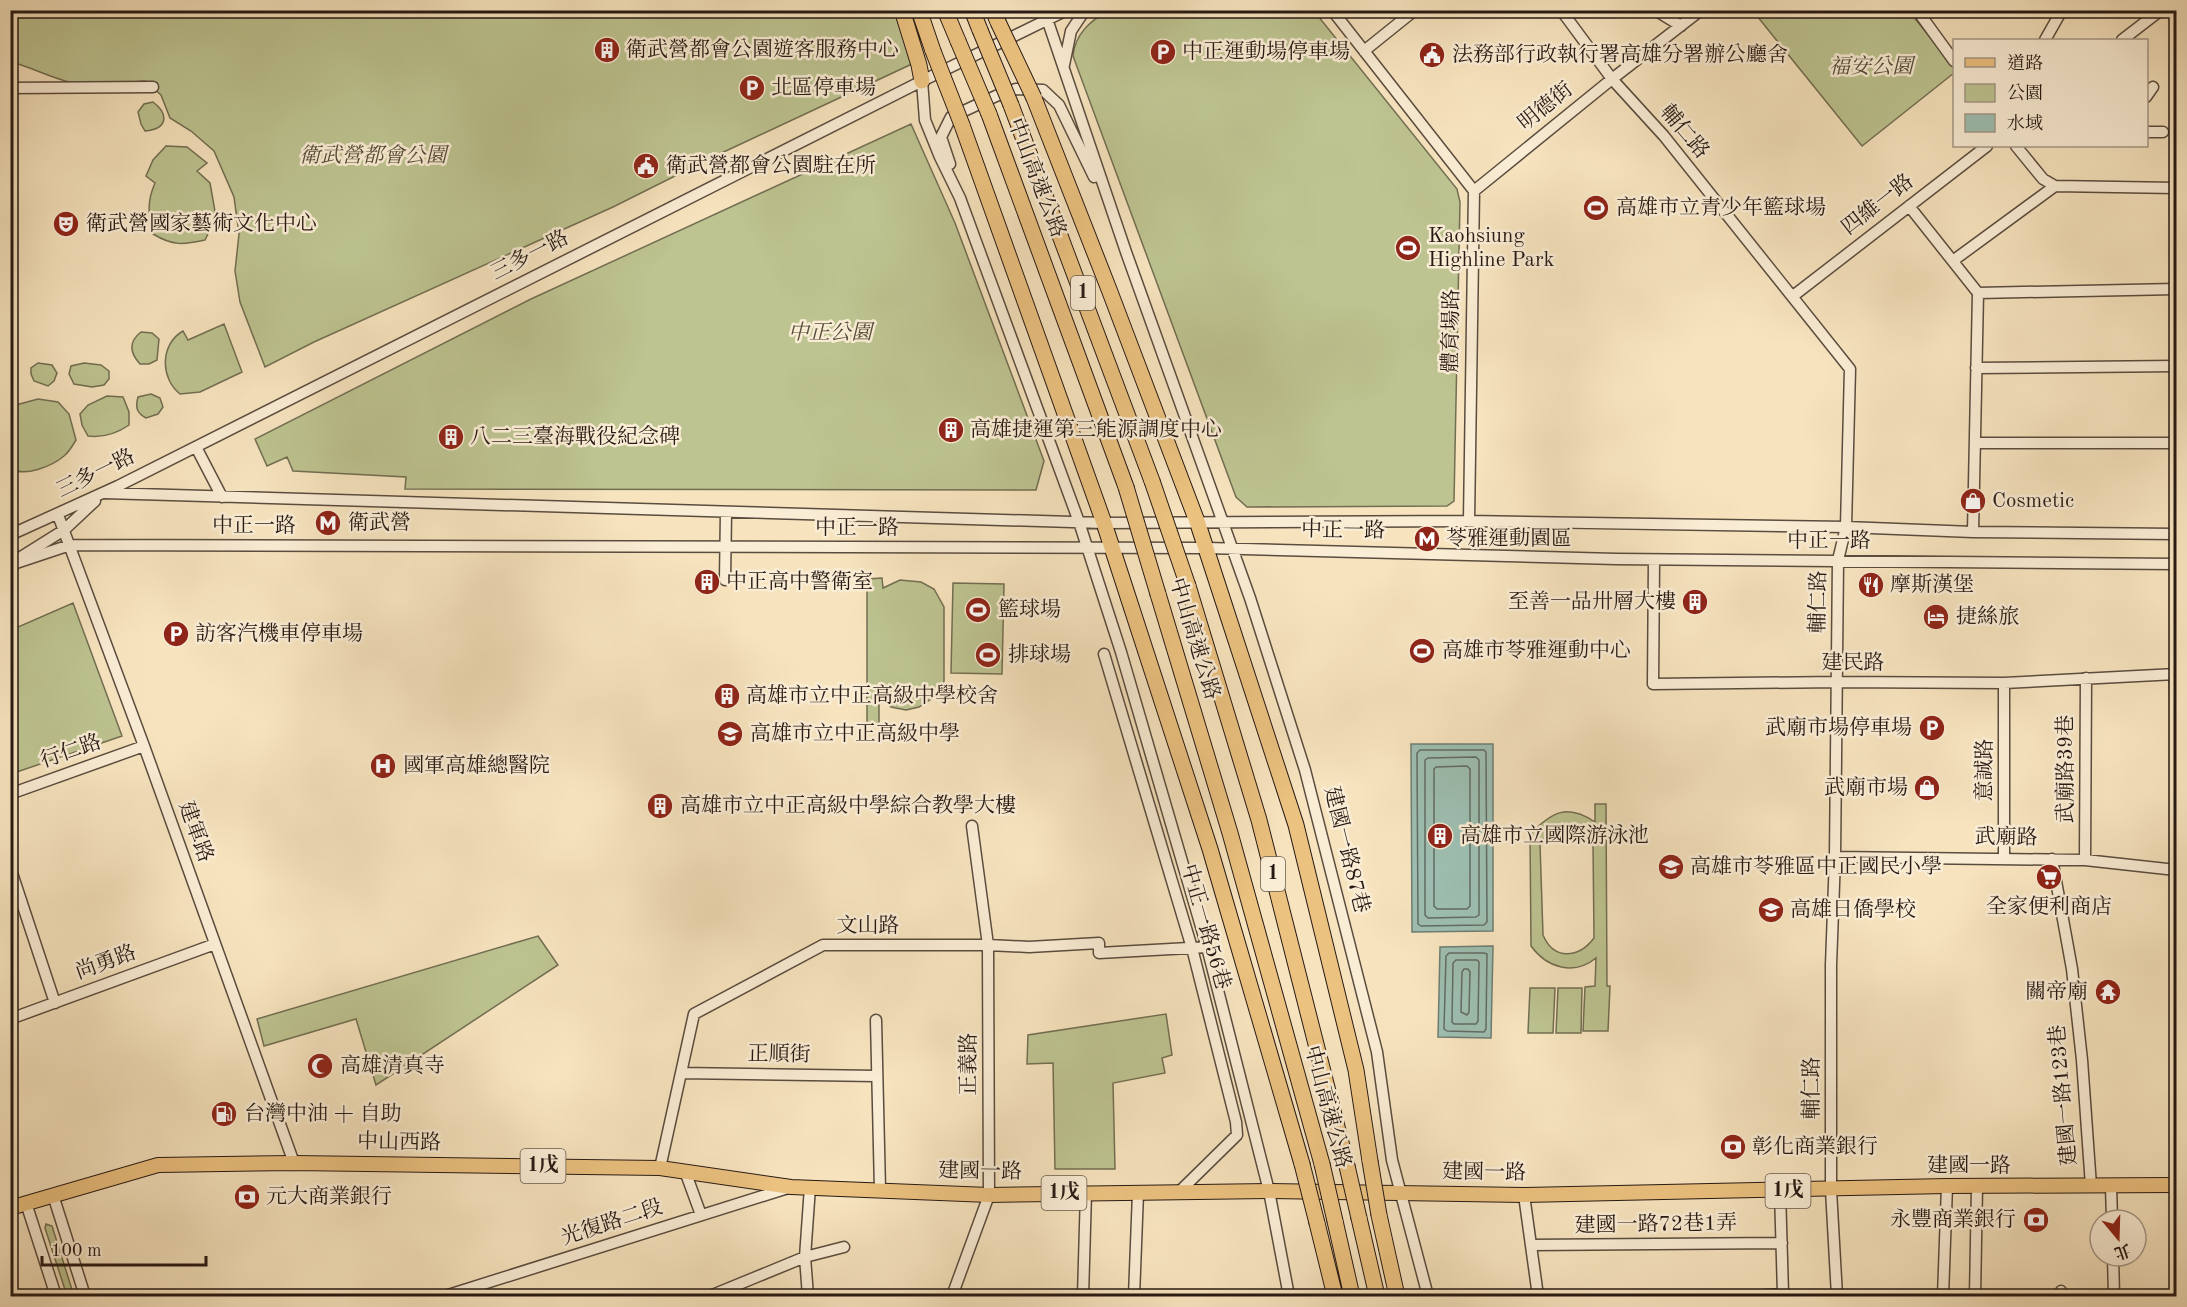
<svg xmlns="http://www.w3.org/2000/svg" width="2187" height="1307" viewBox="0 0 2187 1307" font-family="'Old Standard TT','Noto Serif TC',serif">
	<style>
		.green { fill: #bdc491; stroke: #726e52; stroke-width: 1.5; fill-rule: evenodd }
		.water { fill: #9dbfb2; stroke: #6d7d73; stroke-width: 1.5 }
		.lines { fill: none; stroke-linecap: round; stroke-linejoin: round }
		.shore { stroke: #626c63; stroke-width: 1.5 }
		.minor-casing { stroke: #5a4c3f; stroke-width: 13 }
		.major-casing { stroke: #261914; stroke-width: 16 }
		.highway-casing { stroke: #261914; stroke-width: 17 }
		.minor { stroke: #faedd5; stroke-width: 10 }
		.major { stroke: #ecc280; stroke-width: 14 }
		.highway { stroke: #ecc280; stroke-width: 15 }
		.highway-bridge-casing { stroke: #261914; stroke-width: 17; stroke-linecap: butt }
		.highway-bridge { stroke: #ecc280; stroke-width: 15 }
		.labels { text-anchor: middle; dominant-baseline: central; stroke-width: 5; stroke-linejoin: round; paint-order: stroke }
		.shield { fill: #faedd5; stroke: #66594e; stroke-width: 1.5 }
		.shield-label { font-size: 20px; font-weight: bold; fill: #261914 }
		.poi-label { font-size: 21px; fill: #261914; stroke: #faedd5; text-anchor: start }
		.park-label { font-size: 21px; font-style: italic; fill: #534c3a; stroke: #faedd5 }
		.street-label { font-size: 21px; fill: #261914; stroke: #faedd5 }
	</style>
	<rect width="100%" height="100%" fill="#f7e4bf"/>
	<filter id="stains"><feTurbulence type="fractalNoise" baseFrequency=".00333" numOctaves="4"/><feColorMatrix values="0 0 0 0 .2 0 0 0 0 .09 0 0 0 0 .02 0 0 0 .5 -.17"/></filter>
	<radialGradient id="worn" r=".72"><stop offset=".6" stop-color="#630" stop-opacity="0"/><stop offset="1" stop-color="#630" stop-opacity=".3"/></radialGradient>
	<path class="green" d="M1109 10 1314 11 1457 189 1460 202 1454 501 1447 506 1247 507 1236 497 1073 56C1075 34 1090 21 1109 10Z
		M10 11H894L914 63 713 157 613 207 314 342 265 367 240 302 235 271 239 234 234 197 214 151 191 131 170 118 161 95 145 81C120 83 94 88 69 82 49 77 31 67 11 62Z
		M1753 11H1909L1954 67V73L1862 146Z
		M153 102C169 114 168 129 145 131L141 124 138 112 144 104Z
		M911 124 955 223 1044 461 1036 490 405 489 406 477 293 471 287 457 267 466 255 439 531 299Z
		M166 146 187 147 207 163 197 171 210 183 216 217 205 240C183 245 173 246 153 234 148 215 147 201 155 183L146 176 153 160Z
		M224 324 242 372 200 392 180 394C160 378 160 344 183 331L188 340Z
		M141 332 152 333 159 339 157 360 149 364H140C130 353 128 342 141 332Z
		M38 363 52 365 57 373 54 381 48 386 34 381 31 374V368Z
		M84 363 101 365 109 371V379L104 385 92 387 74 384 69 374 71 366Z
		M151 394 160 398 163 407 158 414 146 418C137 413 135 408 138 397Z
		M107 396 123 397 129 412V425C116 434 104 438 88 436L82 425 80 414 88 405Z
		M38 399 58 402 69 414 76 440C73 445 69 452 64 456 52 466 26 477 11 469V410L16 405Z
		M882 578 883 588 900 580 921 582 934 589 944 607V681L940 693 919 707 906 710 891 707 879 697V723L867 724V579Z
		M953 583 1004 584 1002 674 951 673Z
		M73 603 122 736 11 774V624L16 628Z
		M1595 804H1606L1607 986H1610L1608 1031H1583L1585 987 1595 986 1596 958C1574 976 1547 968 1531 946L1530 834C1552 812 1567 803 1595 822ZM1563 824C1577 826 1585 831 1593 843L1594 938C1579 958 1554 961 1543 935L1540 844 1548 833Z
		M538 936 558 965 376 1085 356 1019 264 1046 257 1019Z
		M1530 988H1555L1553 1033H1528Z
		M1558 988H1582L1581 1033H1556Z
		M1166 1014 1172 1055 1162 1058 1165 1073 1113 1083 1115 1169H1055L1053 1063 1027 1064 1028 1035Z
		M46 1224 52 1226 74 1296H67L45 1228Z"/>
	<path class="water" d="M1411 744H1493V931L1412 932Z
		M1493 946 1491 1038 1438 1037 1440 947Z"/>
	<g class="lines">
		<path class="shore" d="M1420 750H1484L1486 752 1487 922 1484 925 1421 926 1418 924 1417 753Z
			M1476 757 1479 760V915L1476 917 1428 918 1425 915V760L1428 758Z
			M1467 766 1470 769V906L1467 909H1437L1434 906V769L1436 767Z
			M1449 953H1484L1487 954 1486 1029 1484 1032 1447 1031 1444 1029 1446 956Z
			M1456 960H1477L1479 962 1478 1021 1476 1024H1454L1452 1022 1453 963Z
			M1464 969H1468L1470 972 1469 1012 1467 1015 1461 1012 1462 972Z"/>
		<g class="minor-casing">
			<path id="minor" d="M1044 10 1126 252 1250 598 1305 770 1377 1052 1392 1160 1428 1296
				M1332 10 1474 191 1469 521
				M1561 10 1612 79 1664 136 1850 369 1846 527 1838 560 1835 857 1831 965V1190L1837 1296
				M1655 10 1681 26
				M1917 10 1954 61
				M2045 40 2062 10
				M2122 40 2161 10
				M1364 51 1415 10
				M1064 65 1071 31 1085 10
				M922 81 925 120 940 157 960 198 1079 522 1121 652 1207 947 1269 1191 1289 1296
				M10 88 153 87
				M2146 97 2153 87
				M2146 132H2163
				M2016 146 2043 179 2055 186 2176 188
				M950 164 941 137 951 117 996 96 1016 89 1043 90 1059 105 1094 177
				M1474 191 1612 79 1701 10
				M1909 206 1978 293 1973 532
				M1954 260 2055 186
				M1978 293 2176 289
				M1793 296 1987 146
				M1976 368 2176 366
				M1975 443H2176
				M196 447 222 497
				M104 493 1104 523 1469 521 1846 527 1973 532 2176 534
				M58 515 144 746 294 1163
				M10 535 118 486 922 81 1067 10
				M21 557 64 530 95 501
				M1654 560 1653 684 1837 682 2004 683 2176 674
				M10 565 70 545 1207 548 1616 559 2176 564
				M725 580 726 512
				M1104 654 1192 948 1236 1122 1237 1135 1179 1192
				M2175 674 2176 729
				M2004 683V857
				M10 794 144 746
				M1835 857 2085 860 2176 870
				M2052 859 2072 969 2082 1060 2091 1186
				M2085 860 2086 678
				M10 867 55 1003
				M10 1019 215 944
				M876 1020 880 1190
				M681 1073 876 1076
				M660 1168 694 1014 823 945H988L1029 947 1099 943V953L1207 947
				M685 1171 701 1215
				M2111 1186 2112 1220
				M53 1195 85 1296
				M1524 1195 1538 1296
				M26 1203 56 1296
				M1531 1245 1782 1243
				M2113 1256 2114 1296
				M445 1296 788 1188
				M710 1296 805 1257 844 1247
				M808 1296 805 1257 810 1187
				M952 1296 989 1195 988 945 972 826
				M1083 1296 1086 1192
				M1134 1296 1138 1193
				M1751 1296 1783 1294 1780 1191
				M1943 1296 1947 1186
				M1975 1296 1977 1187
				M2061 1296V1291"/>
		</g>
		<g class="major-casing">
			<path id="major" d="M10 1208 158 1165 294 1163 660 1168 791 1187 989 1195 1269 1191 1524 1195 1947 1186 2176 1185"/>
		</g>
		<g class="highway-casing">
			<path id="highway" d="M902 10 919 65 922 81
				M919 10 933 51
				M945 10 958 41
				M972 10 980 30
				M993 10 998 22
				M1034 98 1110 292 1198 524 1296 825 1356 1070 1370 1161
				M1011 105 1152 481
				M989 114 1126 487
				M962 125 1104 523 1210 849 1302 1164
				M1188 586 1259 820 1347 1166
				M1158 594 1230 833 1322 1164
				M1379 1215 1397 1296
				M1359 1218 1377 1296
				M1335 1221 1352 1296
				M1317 1223 1335 1296"/>
		</g>
		<use href="#minor" class="minor"/>
		<use href="#major" class="major"/>
		<use href="#highway" class="highway"/>
		<g class="highway-bridge-casing">
			<path id="highway-bridge" d="M998 22 1034 98
				M980 30 1011 105
				M958 41 989 114
				M933 51 962 125
				M1152 481 1188 586
				M1126 487 1158 594
				M1370 1161 1379 1215
				M1302 1164 1317 1223
				M1322 1164 1335 1221
				M1347 1166 1359 1218"/>
		</g>
		<use href="#highway-bridge" class="highway-bridge"/>
	</g>
	<defs>
		<g id="building-disc" transform="scale(1.35)"><circle r="9.5" fill="#8f2418" stroke="#faedd5"/><path d="M-4-6H4V6H1V3H-1V6H-4ZM-2.5-4.3h1.7v1.8h-1.7ZM.8-4.3h1.7v1.8H.8ZM-2.5-1h1.7V.8h-1.7ZM.8-1h1.7V.8H.8Z" fill="#fff"/></g>
		<g id="parking-disc" transform="scale(1.35)"><circle r="9.5" fill="#8f2418" stroke="#faedd5"/><path d="M-3.5-5.5H1a3.5 3.5 0 0 1 0 7H-1V5.5H-3.5ZM-1-3.4V-.6H.8a1.4 1.4 0 0 0 0-2.8Z" fill="#fff"/></g>
		<g id="civic-disc" transform="scale(1.35)"><circle r="9.5" fill="#8f2418" stroke="#faedd5"/><path d="M-.6-6.5H3V-4.5H.6V-3L4-1V1h2V6H-6V1h2V-1L-.6-3ZM-1.2 2.5V6h2.4V2.5Z" fill="#fff"/></g>
		<g id="stadium-disc" transform="scale(1.35)"><circle r="9.5" fill="#8f2418" stroke="#faedd5"/><path d="M0-5a6.5 5 0 1 0 0 10a6.5 5 0 1 0 0-10ZM-3.5-1.8h7v3.6h-7Z" fill="#fff"/></g>
		<g id="theatre-disc" transform="scale(1.35)"><circle r="9.5" fill="#8f2418" stroke="#faedd5"/><path d="M-5-5.5Q0-4 5-5.5V0Q5 5 0 6Q-5 5-5 0ZM-3.3-2.5H-1v1.5H-3.3ZM1-2.5H3.3v1.5H1ZM-2.8 1Q0 5.5 2.8 1Z" fill="#fff"/></g>
		<g id="shop-disc" transform="scale(1.35)"><circle r="9.5" fill="#8f2418" stroke="#faedd5"/><path d="M-5-2.5h2.3a2.7 3.5 0 0 1 5.4 0H5L5.5 6h-11ZM-1.5-2.5h3a1.5 2.3 0 0 0-3 0Z" fill="#fff"/></g>
		<g id="metro-disc" transform="scale(1.35)"><circle r="9.5" fill="#8f2418" stroke="#faedd5"/><path d="M-5.5 5V-5H-3L0 0L3-5H5.5V5H3V-.5L0 4L-3-.5V5Z" fill="#fff"/></g>
		<g id="restaurant-disc" transform="scale(1.35)"><circle r="9.5" fill="#8f2418" stroke="#faedd5"/><path d="M-5-6h1v4h1v-4h1v4h1v-4h1v5L-1.5 .5V6h-2V.5L-5-1ZM5-6V6H3V1.5H1.5Q1.5-4 5-6Z" fill="#fff"/></g>
		<g id="hotel-disc" transform="scale(1.35)"><circle r="9.5" fill="#8f2418" stroke="#faedd5"/><path d="M-6-4.5h1.5V1H6V5H4.5V3h-9V5H-6ZM-4 0a1.8 1.8 0 1 1 3.6 0ZM.5 0V-2.5h3Q6-2.5 6 0Z" fill="#fff"/></g>
		<g id="school-disc" transform="scale(1.35)"><circle r="9.5" fill="#8f2418" stroke="#faedd5"/><path d="M0-5L7-2L0 1L-7-2ZM-4 1L0 2.5L4 1V4Q0 6-4 4Z" fill="#fff"/></g>
		<g id="hospital-disc" transform="scale(1.35)"><circle r="9.5" fill="#8f2418" stroke="#faedd5"/><path d="M-5-5h3v3.5h4V-5h3V5h-3V1.5h-4V5h-3Z" fill="#fff"/></g>
		<g id="supermarket-disc" transform="scale(1.35)"><circle r="9.5" fill="#8f2418" stroke="#faedd5"/><path d="M-6-5.5h2.5l.6 2H6L4.5 2H-2.5L-4.4-4H-6ZM-1.5 3.2a1.3 1.3 0 1 0 .1 0ZM3 3.2a1.3 1.3 0 1 0 .1 0Z" fill="#fff"/></g>
		<g id="temple-disc" transform="scale(1.35)"><circle r="9.5" fill="#8f2418" stroke="#faedd5"/><path d="M0-6L5-2H3V0L6.5 2.5H4V6H1.5V3h-3V6H-4V2.5H-6.5L-3 0V-2H-5Z" fill="#fff"/></g>
		<g id="mosque-disc" transform="scale(1.35)"><circle r="9.5" fill="#8f2418" stroke="#faedd5"/><path d="M3.5-4.9A6 6 0 1 0 3.5 4.9A5 5 0 1 1 3.5-4.9Z" fill="#fff"/></g>
		<g id="fuel-disc" transform="scale(1.35)"><circle r="9.5" fill="#8f2418" stroke="#faedd5"/><path d="M-5.5-6h7V0h2V4h1.3V-2.5L3-4.5l.8-.8L6-3V5H2.5V1h-1V6h-7ZM-4.2-4.7v3.2H.2V-4.7Z" fill="#fff"/></g>
		<g id="bank-disc" transform="scale(1.35)"><circle r="9.5" fill="#8f2418" stroke="#faedd5"/><path d="M-6-4H6V4H-6ZM0-2.3a2.3 2.3 0 1 0 0 4.6a2.3 2.3 0 1 0 0-4.6Z" fill="#fff"/></g>
	</defs>
	<g fill-rule="evenodd">
		<use href="#building-disc" x="607" y="50"/>
		<use href="#parking-disc" x="1163" y="52"/>
		<use href="#civic-disc" x="1432" y="55"/>
		<use href="#parking-disc" x="752" y="88"/>
		<use href="#civic-disc" x="646" y="166"/>
		<use href="#stadium-disc" x="1596" y="208"/>
		<use href="#theatre-disc" x="66" y="224"/>
		<use href="#stadium-disc" x="1408" y="248"/>
		<use href="#building-disc" x="951" y="430"/>
		<use href="#building-disc" x="451" y="437"/>
		<use href="#shop-disc" x="1973" y="501"/>
		<use href="#metro-disc" x="328" y="523"/>
		<use href="#metro-disc" x="1427" y="539"/>
		<use href="#building-disc" x="707" y="582"/>
		<use href="#restaurant-disc" x="1871" y="585"/>
		<use href="#building-disc" x="1695" y="602"/>
		<use href="#stadium-disc" x="978" y="610"/>
		<use href="#hotel-disc" x="1936" y="617"/>
		<use href="#parking-disc" x="176" y="634"/>
		<use href="#stadium-disc" x="1422" y="651"/>
		<use href="#stadium-disc" x="988" y="655"/>
		<use href="#building-disc" x="727" y="696"/>
		<use href="#parking-disc" x="1932" y="728"/>
		<use href="#school-disc" x="730" y="734"/>
		<use href="#hospital-disc" x="383" y="766"/>
		<use href="#shop-disc" x="1927" y="788"/>
		<use href="#building-disc" x="660" y="806"/>
		<use href="#building-disc" x="1440" y="836"/>
		<use href="#school-disc" x="1671" y="867"/>
		<use href="#supermarket-disc" x="2049" y="877"/>
		<use href="#school-disc" x="1771" y="910"/>
		<use href="#temple-disc" x="2108" y="992"/>
		<use href="#mosque-disc" x="320" y="1066"/>
		<use href="#fuel-disc" x="224" y="1114"/>
		<use href="#bank-disc" x="1733" y="1147"/>
		<use href="#bank-disc" x="247" y="1197"/>
		<use href="#bank-disc" x="2036" y="1220"/>
	</g>
	<g class="labels">
		<g class="shield">
			<rect x="1071" y="276" width="24" height="34" rx="4.5"/>
			<rect x="1261" y="857" width="24" height="34" rx="4.5"/>
			<rect x="520.5" y="1149" width="45" height="34" rx="4.5"/>
			<rect x="1765.5" y="1174" width="45" height="34" rx="4.5"/>
			<rect x="1041.5" y="1176" width="45" height="34" rx="4.5"/>
		</g>
		<g class="shield-label">
			<text x="1083" y="293">1</text>
			<text x="1273" y="874">1</text>
			<text x="543" y="1166">1戊</text>
			<text x="1788" y="1191">1戊</text>
			<text x="1064" y="1193">1戊</text>
		</g>
		<g class="poi-label">
			<text x="626" y="50">衛武營都會公園遊客服務中心</text>
			<text x="1182" y="52">中正運動場停車場</text>
			<text x="1452" y="55">法務部行政執行署高雄分署辦公廳舍</text>
			<text x="771" y="88">北區停車場</text>
			<text x="666" y="166">衛武營都會公園駐在所</text>
			<text x="1616" y="208">高雄市立青少年籃球場</text>
			<text x="86" y="224">衛武營國家藝術文化中心</text>
			<text x="1428" y="236">Kaohsiung<tspan x="1428" dy="24">Highline Park</tspan></text>
			<text x="970" y="430">高雄捷運第三能源調度中心</text>
			<text x="470" y="437">八二三臺海戰役紀念碑</text>
			<text x="1992" y="501">Cosmetic</text>
			<text x="348" y="523">衛武營</text>
			<text x="1446" y="539">苓雅運動園區</text>
			<text x="726" y="582">中正高中警衛室</text>
			<text x="1890" y="585">摩斯漢堡</text>
			<text x="1676" y="602" text-anchor="end">至善一品卅層大樓</text>
			<text x="998" y="610">籃球場</text>
			<text x="1956" y="617">捷絲旅</text>
			<text x="195" y="634">訪客汽機車停車場</text>
			<text x="1442" y="651">高雄市苓雅運動中心</text>
			<text x="1008" y="655">排球場</text>
			<text x="746" y="696">高雄市立中正高級中學校舍</text>
			<text x="1912" y="728" text-anchor="end">武廟市場停車場</text>
			<text x="750" y="734">高雄市立中正高級中學</text>
			<text x="403" y="766">國軍高雄總醫院</text>
			<text x="1908" y="788" text-anchor="end">武廟市場</text>
			<text x="680" y="806">高雄市立中正高級中學綜合教學大樓</text>
			<text x="1460" y="836">高雄市立國際游泳池</text>
			<text x="1690" y="867">高雄市苓雅區中正國民小學</text>
			<text x="2049" y="907" text-anchor="middle">全家便利商店</text>
			<text x="1790" y="910">高雄日僑學校</text>
			<text x="2088" y="992" text-anchor="end">關帝廟</text>
			<text x="340" y="1066">高雄清真寺</text>
			<text x="244" y="1114">台灣中油 + 自助</text>
			<text x="1752" y="1147">彰化商業銀行</text>
			<text x="266" y="1197">元大商業銀行</text>
			<text x="2016" y="1220" text-anchor="end">永豐商業銀行</text>
		</g>
		<g class="park-label">
			<text x="1871" y="67">福安公園</text>
			<text x="373" y="156">衛武營都會公園</text>
			<text x="830" y="333">中正公園</text>
		</g>
		<g class="street-label">
			<text transform="translate(1546 107) rotate(-39)">明德街</text>
			<text transform="translate(1684 132) rotate(50)">輔仁路</text>
			<text transform="translate(1036 178) rotate(69)">中山高速公路</text>
			<text transform="translate(1878 205) rotate(-38)">四維一路</text>
			<text transform="translate(530 256) rotate(-27)">三多一路</text>
			<text transform="translate(1452 331) rotate(-89)">體育場路</text>
			<text transform="translate(96 474) rotate(-26)">三多一路</text>
			<text x="254" y="526">中正一路</text>
			<text x="857" y="528">中正一路</text>
			<text transform="translate(1343 531) rotate(1)">中正一路</text>
			<text x="1829" y="541">中正一路</text>
			<text transform="translate(1819 602) rotate(-89)">輔仁路</text>
			<text transform="translate(1194 639) rotate(73)">中山高速公路</text>
			<text x="1853" y="663">建民路</text>
			<text transform="translate(71 752) rotate(-19)">行仁路</text>
			<text transform="translate(2066 769) rotate(-90)">武廟路39巷</text>
			<text transform="translate(1985 770) rotate(-90)">意誠路</text>
			<text transform="translate(195 832) rotate(70)">建軍路</text>
			<text transform="translate(2006 838) rotate(1)">武廟路</text>
			<text transform="translate(1346 850) rotate(76)">建國一路87巷</text>
			<text x="868" y="926">文山路</text>
			<text transform="translate(1205 927) rotate(74)">中正一路56巷</text>
			<text transform="translate(106 963) rotate(-20)">尚勇路</text>
			<text transform="translate(779 1055) rotate(1)">正順街</text>
			<text transform="translate(969 1064) rotate(-90)">正義路</text>
			<text transform="translate(1812 1088) rotate(-90)">輔仁路</text>
			<text transform="translate(2064 1095) rotate(-95)">建國一路123巷</text>
			<text transform="translate(1327 1107) rotate(75)">中山高速公路</text>
			<text transform="translate(399 1143) rotate(1)">中山西路</text>
			<text x="1969" y="1166">建國一路</text>
			<text transform="translate(980 1172) rotate(1)">建國一路</text>
			<text transform="translate(1484 1173) rotate(1)">建國一路</text>
			<text transform="translate(612 1223) rotate(-18)">光復路二段</text>
			<text transform="translate(1656 1225) rotate(-1)">建國一路72巷1弄</text>
		</g>
	</g>
	<rect width="2187" height="1307" fill="none" stroke="#f7e4bf" stroke-width="36"/>
	<rect x="12" y="12" width="2163" height="1283" fill="none" stroke="#261914" stroke-width="3"/>
	<rect x="18" y="18" width="2151" height="1271" fill="none" stroke="#261914" stroke-width="1.5"/>
	<rect x="1953" y="39" width="195" height="108" fill="#faedd5" stroke="#a59888" stroke-width="1.5"/>
	<rect x="1965" y="58" width="30" height="9" fill="#ecc280" stroke="#a59888" stroke-width="1.5"/>
	<text x="2007" y="69" font-size="18" fill="#261914">道路</text>
	<rect x="1965" y="84" width="30" height="18" fill="#bdc491" stroke="#a59888" stroke-width="1.5"/>
	<text x="2007" y="99" font-size="18" fill="#261914">公園</text>
	<rect x="1965" y="114" width="30" height="18" fill="#9dbfb2" stroke="#a59888" stroke-width="1.5"/>
	<text x="2007" y="129" font-size="18" fill="#261914">水域</text>
	<g transform="translate(2118 1238) rotate(161)"><circle r="28" fill="#faedd5" stroke="#a59888" stroke-width="1.5"/>
	<path d="M0-4.5L10 22L0 15L-10 22Z" fill="#8f2418"/>
	<text y="-9" font-size="16" font-weight="bold" text-anchor="middle" fill="#261914">北</text>
	</g>
	<path d="M42 1256v9h164v-9" fill="none" stroke="#261914" stroke-width="3"/>
	<text x="51" y="1256" font-size="18" fill="#261914" stroke="#faedd5" stroke-width="4.5" paint-order="stroke">100 m</text>
	<rect width="100%" height="100%" filter="url(#stains)"/>
	<rect width="100%" height="100%" fill="url(#worn)"/>
</svg>
